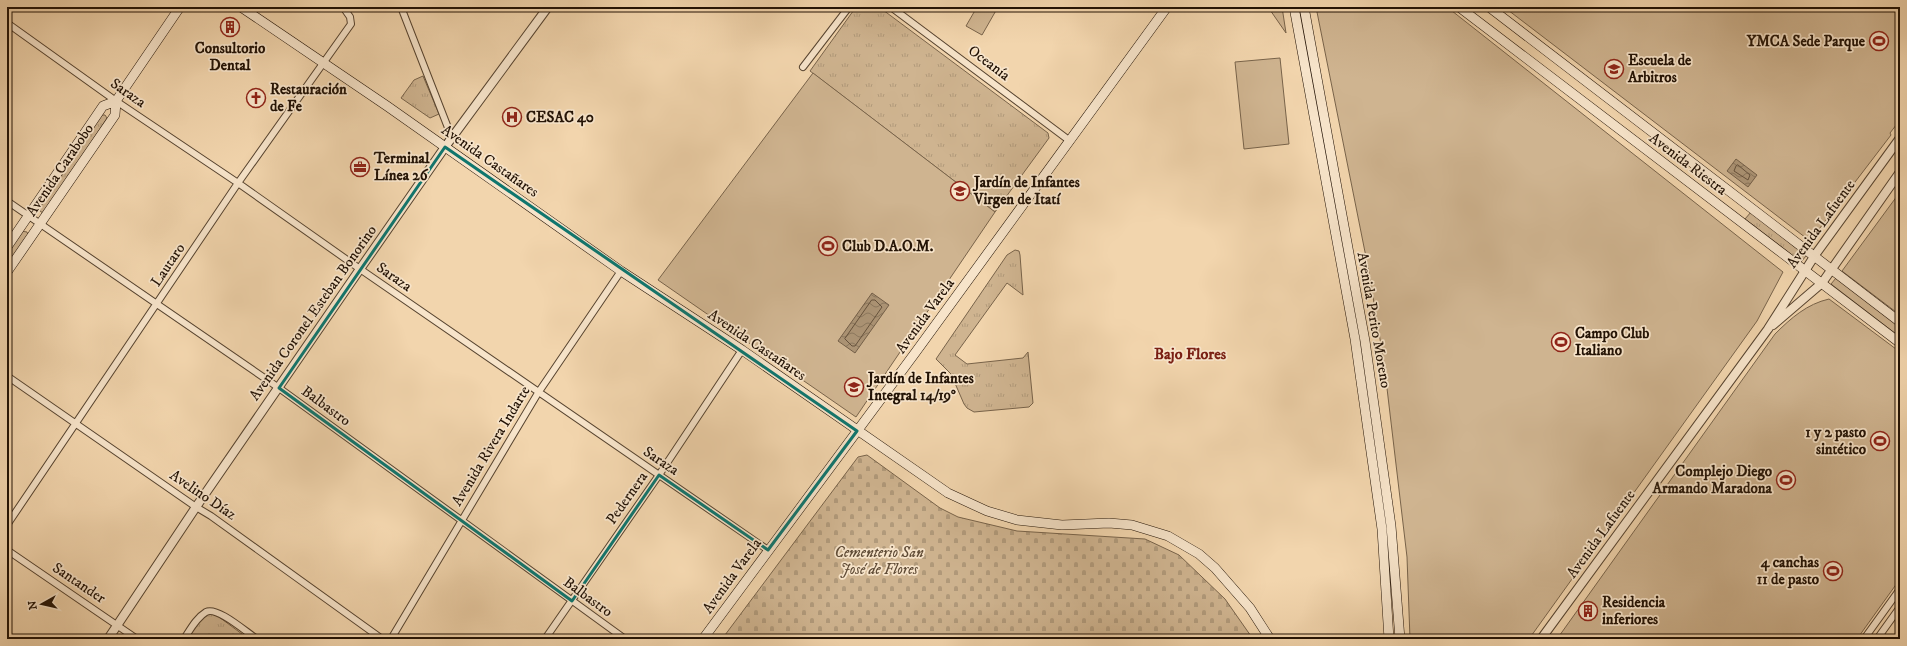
<svg xmlns="http://www.w3.org/2000/svg" width="1907" height="646" viewBox="0 0 1907 646" font-family="'IM FELL DW Pica',serif">
	<style>
		.grass { fill: url(#grass-tufts); stroke: #78634a }
		.cemetery { fill: url(#cemetery-stones); stroke: #78634a }
		.pitch { fill: #cfb490; stroke: #78634a }
		.water { fill: url(#water-waves); stroke: #745f48 }
		.lines { fill: none; stroke-linecap: round; stroke-linejoin: round }
		.shore { stroke: #66523c; stroke-width: 1 }
		.minor-casing { stroke: #56432f; stroke-width: 8 }
		.tertiary-casing { stroke: #56432f; stroke-width: 10 }
		.secondary-casing { stroke: #221205; stroke-width: 10 }
		.minor { stroke: #f7e4ca; stroke-width: 6 }
		.tertiary { stroke: #f7e4ca; stroke-width: 8 }
		.secondary { stroke: #f7e4ca; stroke-width: 9 }
		.marked { fill: none; stroke: #0f766e; stroke-width: 3; stroke-linejoin: round }
		.labels { text-anchor: middle; dominant-baseline: central; stroke-width: 3.5; stroke-linejoin: round; paint-order: stroke }
		.poi-label { font-size: 15px; font-weight: bold; fill: #221205; stroke: #f7e4ca; text-anchor: start }
		.street-label { font-size: 15px; fill: #221205; stroke: #f7e4ca }
		.park-label { font-size: 15px; font-style: italic; fill: #5f4b36; stroke: #f7e4ca }
		.neighbourhood-label { font-size: 16px; font-weight: bold; fill: #7a1f14; stroke: #f7e4ca }
	</style>
	<defs>
		<pattern id="grass-tufts" width="24" height="20" patternUnits="userSpaceOnUse"><rect width="24" height="20" fill="#cfb490"/><path d="M3 7l-1-3M5 7V3M7 7l1-3M15 17l-1-3M17 17v-4M19 17l1-3" fill="none" stroke="#b19a7b"/></pattern>
		<pattern id="cemetery-stones" width="16" height="16" patternUnits="userSpaceOnUse"><rect width="16" height="16" fill="#cfb490"/><path d="M2 7V4a2 2 0 0 1 4 0v3zM10 15v-3a2 2 0 0 1 4 0v3z" fill="#b19a7b"/></pattern>
		<pattern id="water-waves" width="16" height="10" patternUnits="userSpaceOnUse"><rect width="16" height="10" fill="#ab9374"/><path d="M0 5q4-4 8 0t8 0" fill="none" stroke="#8b775d"/></pattern>
	</defs>
	<rect width="100%" height="100%" fill="#f2d5ad"/>
	<filter id="stains"><feTurbulence type="fractalNoise" baseFrequency=".005" numOctaves="4"/><feColorMatrix values="0 0 0 0 .2 0 0 0 0 .09 0 0 0 0 .02 0 0 0 .5 -.17"/></filter>
	<radialGradient id="worn" r=".72"><stop offset=".6" stop-color="#630" stop-opacity="0"/><stop offset="1" stop-color="#630" stop-opacity=".3"/></radialGradient>
	<path class="grass" d="M856 7H879L1048 133 1049 138 995 212 810 71Z
		M1268 7H1282L1286 33Z
		M423 76 439 114 430 118 401 98 414 80Z
		M101 115H105L107 118 45 213 41 212 39 209Z
		M1751 212 1806 256 1801 262 1745 219Z
		M21 231 27 232 28 235 7 266V252Z
		M1015 250 1019 251 1020 255 1023 295 1007 283 955 355 967 364 1023 358 1028 352 1033 403 1029 407 974 412 967 408 964 404 951 374 936 359 1007 255Z
		M1836 278 1900 327V337L1831 284Z
		M207 608 246 637 245 639H183Z"/>
	<path class="cemetery" d="M867 455 940 508 958 517 1017 531 1145 539 1179 555 1225 599 1253 639H722L858 457Z"/>
	<path class="pitch" d="M977 7H998L982 35 966 26Z
		M1316 7H1447L1783 272 1757 321 1529 639H1410L1407 557 1384 363 1368 267Z
		M1504 7H1900V120L1890 133 1891 135 1810 241Z
		M1280 58 1289 144 1244 149 1235 62Z
		M813 73 995 212 856 417 658 280Z
		M1900 192V315L1842 271Z
		M1829 299 1900 352V579L1857 639H1557L1775 334C1791 318 1807 304 1829 299Z"/>
	<path class="water" d="M1736 159 1757 175 1748 187 1727 171Z
		M872 293 889 305 855 353 838 341Z"/>
	<g class="lines">
		<path class="shore" d="M1738 165 1750 175 1748 180 1734 171 1736 166Z
			M872 300H875L882 307 855 346H852L845 339Z"/>
		<g class="minor-casing">
			<path id="minor" d="M401 7 452 138
				M891 7 1070 141
				M7 23 116 101 238 183 360 269 768 550
				M803 67 849 7
				M7 201 279 388 625 639
				M7 376 196 507 211 516 382 639
				M7 525 238 183 351 24 350 17 343 7
				M7 550 137 639
				M184 639C190 630 196 618 206 612 217 606 246 632 257 639
				M391 639 538 393 621 271
				M545 639 659 475 742 350
				M1864 639 1900 589
				M1877 639 1900 607"/>
		</g>
		<g class="tertiary-casing">
			<path id="tertiary" d="M1773 325 1822 283 1900 172
				M108 639 196 507 360 269 445 147 548 7
				M1541 639 1768 329 1815 255 1900 138"/>
		</g>
		<g class="secondary-casing">
			<path id="secondary" d="M241 7 387 106 621 271 742 350 948 493 987 511 1017 520 1062 525 1109 523 1132 525 1168 536 1199 554 1215 568 1250 608 1270 639
				M1294 7 1355 339 1382 529 1389 639
				M1304 7 1365 341 1391 526 1400 639
				M1459 7 1900 343
				M1489 7 1900 322
				M7 247 103 106 116 101
				M7 272 115 115 116 101 180 7
				M703 639 915 353 1167 7"/>
		</g>
		<use href="#minor" class="minor"/>
		<use href="#tertiary" class="tertiary"/>
		<use href="#secondary" class="secondary"/>
	</g>
	<path class="marked" d="M445 147 857 431 768 550 659 475 572 601 279 388Z"/>
	<defs>
		<g id="building-ring" transform="scale(1)"><circle r="9.5" fill="#f7e4ca" stroke="#8f2418" stroke-width="1.5"/><path d="M-4-6H4V6H1V3H-1V6H-4ZM-2.5-4.3h1.7v1.8h-1.7ZM.8-4.3h1.7v1.8H.8ZM-2.5-1h1.7V.8h-1.7ZM.8-1h1.7V.8H.8Z" fill="#8f2418"/></g>
		<g id="stadium-ring" transform="scale(1)"><circle r="9.5" fill="#f7e4ca" stroke="#8f2418" stroke-width="1.5"/><path d="M0-5a6.5 5 0 1 0 0 10a6.5 5 0 1 0 0-10ZM-3.5-1.8h7v3.6h-7Z" fill="#8f2418"/></g>
		<g id="school-ring" transform="scale(1)"><circle r="9.5" fill="#f7e4ca" stroke="#8f2418" stroke-width="1.5"/><path d="M0-5L7-2L0 1L-7-2ZM-4 1L0 2.5L4 1V4Q0 6-4 4Z" fill="#8f2418"/></g>
		<g id="church-ring" transform="scale(1)"><circle r="9.5" fill="#f7e4ca" stroke="#8f2418" stroke-width="1.5"/><path d="M-1.2-6h2.4v3.5h3.3v2.4h-3.3V6h-2.4V-.1h-3.3v-2.4h3.3Z" fill="#8f2418"/></g>
		<g id="hospital-ring" transform="scale(1)"><circle r="9.5" fill="#f7e4ca" stroke="#8f2418" stroke-width="1.5"/><path d="M-5-5h3v3.5h4V-5h3V5h-3V1.5h-4V5h-3Z" fill="#8f2418"/></g>
		<g id="office-ring" transform="scale(1)"><circle r="9.5" fill="#f7e4ca" stroke="#8f2418" stroke-width="1.5"/><path d="M-6-3h4V-5.5h4V-3h4V5H-6ZM-1-4.5V-3h2v-1.5ZM-6 0V1H6V0Z" fill="#8f2418"/></g>
	</defs>
	<g fill-rule="evenodd">
		<use href="#building-ring" x="230" y="27"/>
		<use href="#stadium-ring" x="1879" y="41"/>
		<use href="#school-ring" x="1614" y="69"/>
		<use href="#church-ring" x="256" y="98"/>
		<use href="#hospital-ring" x="512" y="117"/>
		<use href="#office-ring" x="360" y="167"/>
		<use href="#school-ring" x="960" y="191"/>
		<use href="#stadium-ring" x="828" y="246"/>
		<use href="#stadium-ring" x="1561" y="342"/>
		<use href="#school-ring" x="854" y="387"/>
		<use href="#stadium-ring" x="1880" y="441"/>
		<use href="#stadium-ring" x="1786" y="480"/>
		<use href="#stadium-ring" x="1833" y="571"/>
		<use href="#building-ring" x="1588" y="611"/>
	</g>
	<g class="labels">
		<g class="poi-label">
			<text x="1865" y="41" text-anchor="end">YMCA Sede Parque</text>
			<text x="230" y="48" text-anchor="middle">Consultorio<tspan x="230" dy="17">Dental</tspan></text>
			<text x="1628" y="60">Escuela de<tspan x="1628" dy="17">Arbitros</tspan></text>
			<text x="270" y="89">Restauración<tspan x="270" dy="17">de Fe</tspan></text>
			<text x="526" y="117">CESAC 40</text>
			<text x="374" y="158">Terminal<tspan x="374" dy="17">Línea 26</tspan></text>
			<text x="974" y="182">Jardín de Infantes<tspan x="974" dy="17">Virgen de Itatí</tspan></text>
			<text x="842" y="246">Club D.A.O.M.</text>
			<text x="1575" y="333">Campo Club<tspan x="1575" dy="17">Italiano</tspan></text>
			<text x="868" y="378">Jardín de Infantes<tspan x="868" dy="17">Integral 14/19°</tspan></text>
			<text x="1866" y="432" text-anchor="end">1 y 2 pasto<tspan x="1866" dy="17">sintético</tspan></text>
			<text x="1772" y="471" text-anchor="end">Complejo Diego<tspan x="1772" dy="17">Armando Maradona</tspan></text>
			<text x="1819" y="562" text-anchor="end">4 canchas<tspan x="1819" dy="17">11 de pasto</tspan></text>
			<text x="1602" y="602">Residencia<tspan x="1602" dy="17">inferiores</tspan></text>
		</g>
		<g class="street-label">
			<text transform="translate(989 63) rotate(37)">Oceanía</text>
			<text transform="translate(128 93) rotate(35)">Saraza</text>
			<text transform="translate(490 161) rotate(35)">Avenida Castañares</text>
			<text transform="translate(1688 164) rotate(37)">Avenida Riestra</text>
			<text transform="translate(60 170) rotate(-56)">Avenida Carabobo</text>
			<text transform="translate(1821 224) rotate(-54)">Avenida Lafuente</text>
			<text transform="translate(168 265) rotate(-56)">Lautaro</text>
			<text transform="translate(394 277) rotate(35)">Saraza</text>
			<text transform="translate(313 313) rotate(-55)">Avenida Coronel Esteban Bonorino</text>
			<text transform="translate(925 316) rotate(-54)">Avenida Varela</text>
			<text transform="translate(1374 320) rotate(80)">Avenida Perito Moreno</text>
			<text transform="translate(757 345) rotate(34)">Avenida Castañares</text>
			<text transform="translate(326 406) rotate(36)">Balbastro</text>
			<text transform="translate(491 446) rotate(-59)">Avenida Rivera Indarte</text>
			<text transform="translate(661 461) rotate(34)">Saraza</text>
			<text transform="translate(203 495) rotate(34)">Avelino Díaz</text>
			<text transform="translate(627 498) rotate(-55)">Pedernera</text>
			<text transform="translate(1601 534) rotate(-54)">Avenida Lafuente</text>
			<text transform="translate(732 576) rotate(-54)">Avenida Varela</text>
			<text transform="translate(79 583) rotate(34)">Santander</text>
			<text transform="translate(588 597) rotate(36)">Balbastro</text>
		</g>
		<g class="park-label">
			<text x="879" y="552">Cementerio San<tspan x="879" dy="17">José de Flores</tspan></text>
		</g>
		<g class="neighbourhood-label">
			<text x="1190" y="354">Bajo Flores</text>
		</g>
	</g>
	<rect width="1907" height="646" fill="none" stroke="#f2d5ad" stroke-width="24"/>
	<rect x="8" y="8" width="1891" height="630" fill="none" stroke="#221205" stroke-width="2"/>
	<rect x="12" y="12" width="1883" height="622" fill="none" stroke="#221205"/>
	<g transform="translate(42 604) rotate(262)" stroke="#f7e4ca" stroke-width="3" paint-order="stroke">
	<path d="M0-3L7 15L0 10L-7 15Z" fill="#221205"/>
	<text y="-6" font-size="11" font-weight="bold" text-anchor="middle" fill="#221205">N</text>
	</g>
	<rect width="100%" height="100%" filter="url(#stains)"/>
	<rect width="100%" height="100%" fill="url(#worn)"/>
</svg>
